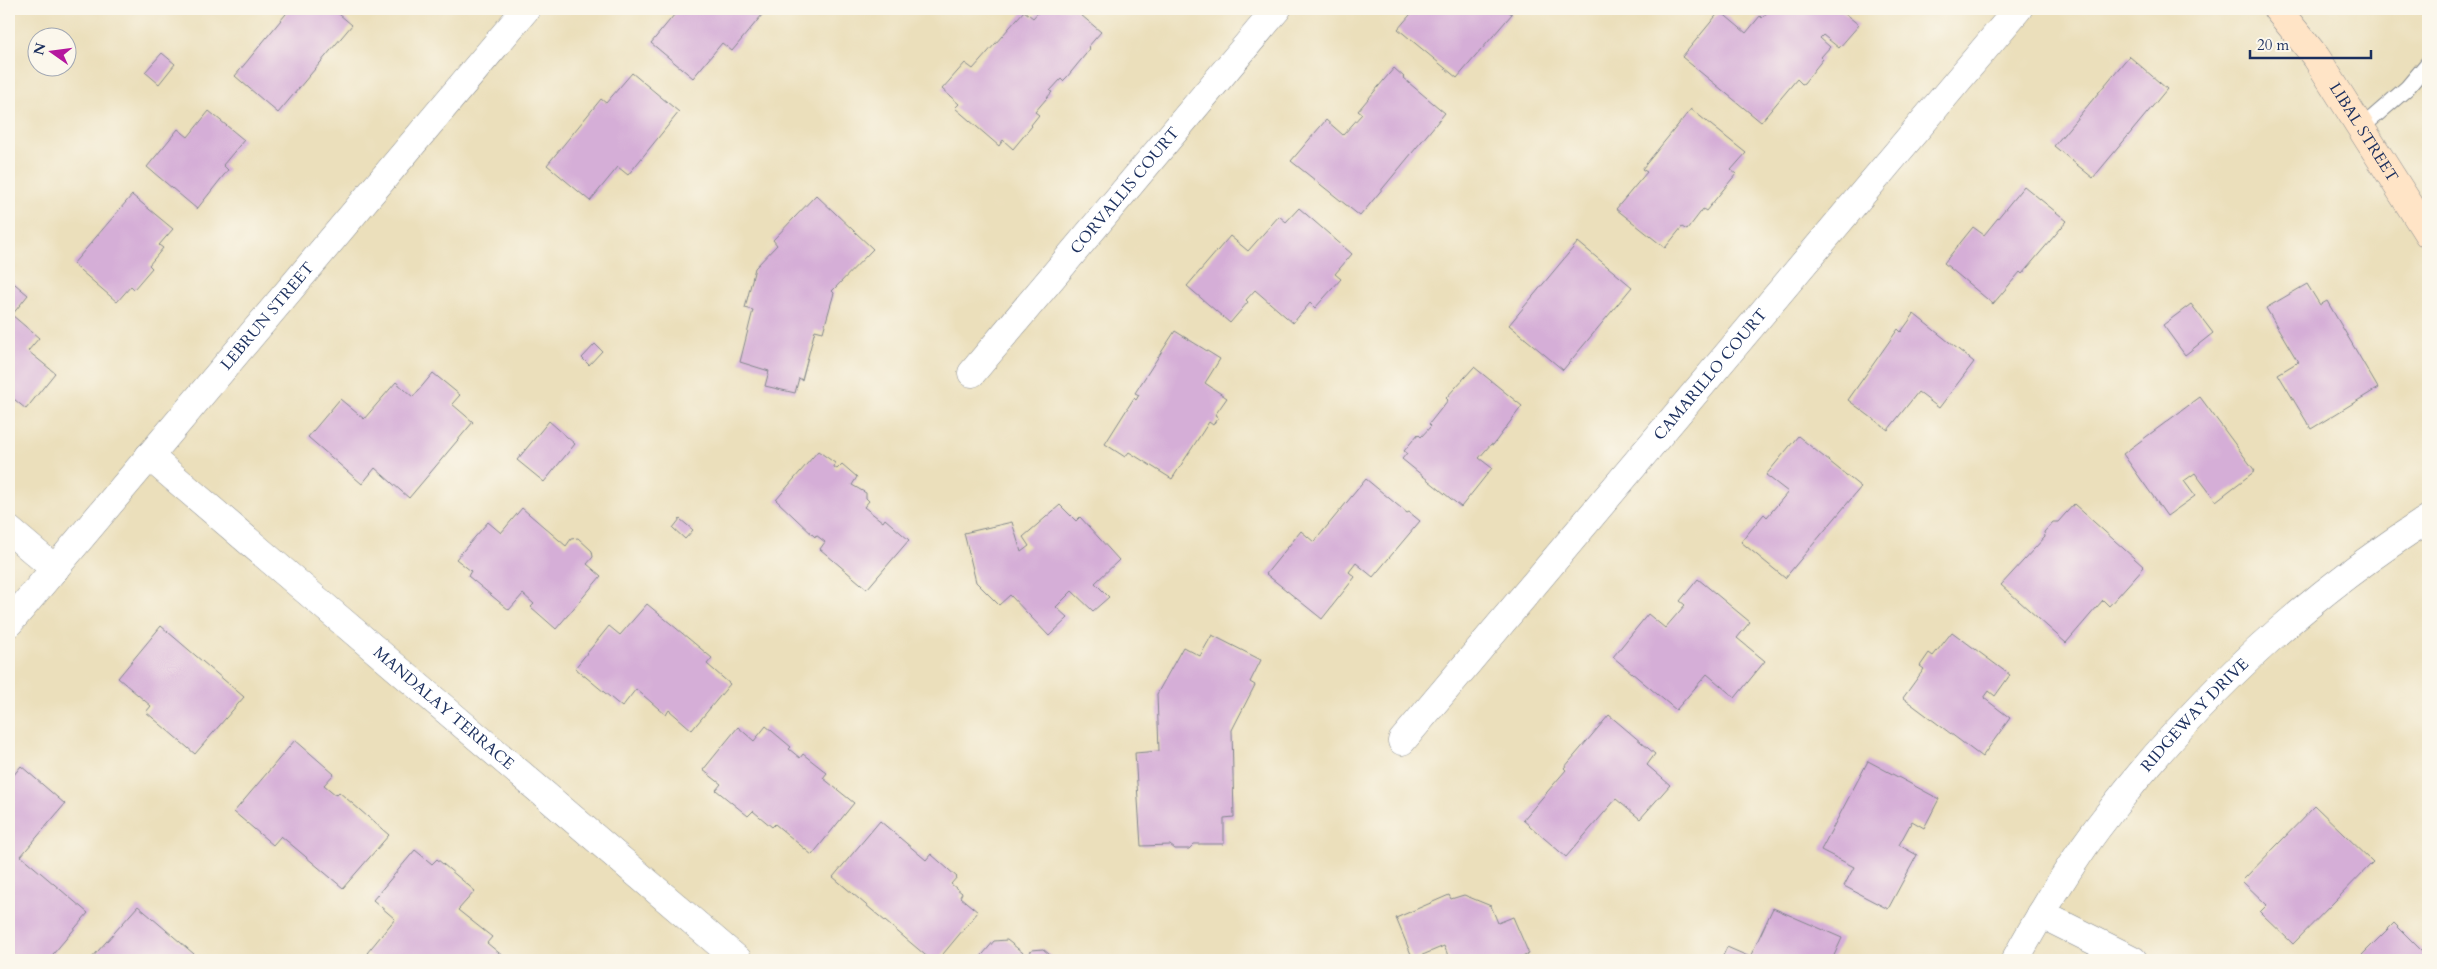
<svg xmlns="http://www.w3.org/2000/svg" width="2437" height="969" viewBox="0 0 2437 969" font-family="Cardo,serif">
	<style>
		.building { fill: #d5aed7 }
		.lines { fill: none; stroke-linecap: round; stroke-linejoin: round }
		.lane-casing { stroke: #83878c; stroke-width: 17 }
		.street-casing { stroke: #83878c; stroke-width: 29 }
		.secondary-casing { stroke: #83878c; stroke-width: 29 }
		.lane { stroke: #fff; stroke-width: 15 }
		.street { stroke: #fff; stroke-width: 28 }
		.secondary { stroke: #ffe4c6; stroke-width: 28 }
		.labels { text-anchor: middle; dominant-baseline: central; stroke-width: 4; stroke-linejoin: round; paint-order: stroke }
		.street-label { font-size: 16px; fill: #1b2f5e; stroke: #fbf7ec }
	</style>
	<rect width="100%" height="100%" fill="#fbf7ec"/>
	<filter id="ink" filterUnits="userSpaceOnUse"><feTurbulence type="fractalNoise" baseFrequency=".02" numOctaves="2"/><feDisplacementMap in="SourceGraphic" scale="10" xChannelSelector="R" yChannelSelector="G"/><feConvolveMatrix kernelMatrix="1 2 1 2 8 2 1 2 1" color-interpolation-filters="sRGB"/></filter>
	<filter id="wash" filterUnits="userSpaceOnUse"><feTurbulence type="fractalNoise" baseFrequency=".0096" numOctaves="4" result="noise"/><feDisplacementMap in="SourceGraphic" scale="20" xChannelSelector="R" yChannelSelector="G"/><feGaussianBlur stdDeviation="1.12" result="paint"/><feColorMatrix in="noise" values="0 0 0 0 0 0 0 0 0 0 0 0 0 0 0 0 0 1.4 0 .05"/><feComposite in="paint" operator="in"/></filter>
	<g filter="url(#wash)">
		<rect width="100%" height="100%" fill="#ebdfbb"/>
		<g id="blocks">
			<path class="building" d="M290 9H333L352 25 278 113 235 76Z
				M679 9H767L732 51 722 43 693 78 651 43Z
				M1041 9H1074L1101 32 1088 47 1090 49 1067 77 1063 81 1061 79 1050 91 1052 92 1035 112 1039 115 1031 125 1032 126 1013 149 1003 140 999 146 955 108 959 104 942 89 965 63 973 69 1024 11 1033 18Z
				M1415 9H1511L1509 12 1512 14 1457 78 1398 29Z
				M1770 9H1839L1859 25 1839 48 1823 35 1820 38 1830 47 1821 57 1823 59 1804 83 1802 84 1797 79 1761 122 1682 57 1720 11 1746 33 1760 16 1762 18Z
				M162 53 175 64 159 84 145 72Z
				M2129 56 2167 89 2093 178 2054 146Z
				M1394 68 1404 77 1403 78 1445 113 1360 216 1291 161 1326 120 1343 135 1362 114 1358 111Z
				M632 73 679 112 628 175 618 167 590 201 547 165 601 99 606 103Z
				M1691 109 1746 153 1731 170 1736 174 1706 211 1703 209 1687 230 1682 227 1665 248 1616 209 1647 172 1642 169Z
				M209 111 244 140 223 165 228 170 197 209 147 167 178 129 188 137Z
				M2024 186 2067 221 2022 274 2020 272 1993 304 1944 263 1973 227 1984 235Z
				M132 195 173 229 159 245 163 248 149 265 152 268 134 289 131 286 117 302 73 264Z
				M816 195 873 249 832 291 834 293 823 332 815 330 802 380 799 378 795 393 765 386 769 371 740 362 753 310 745 308 755 268 777 245 773 240Z
				M1299 208 1352 254 1335 274 1341 279 1315 308 1310 303 1293 323 1255 290 1246 300 1248 302 1230 323 1187 286 1230 236 1248 251 1279 216 1286 222Z
				M1578 242 1632 287 1563 370 1509 325Z
				M9 279 28 295 12 315 39 338 28 351 55 373 26 409 9 395Z
				M2307 284 2320 305 2327 301 2378 388 2311 429 2278 374 2298 362 2266 308Z
				M2191 304 2213 333 2185 355 2163 325Z
				M1914 314 1974 362 1939 408 1918 392 1888 430 1848 400 1898 329 1901 332Z
				M1175 331 1220 359 1205 383 1227 398 1215 415 1218 417 1213 425 1209 422 1172 479 1129 452 1125 457 1105 444 1134 398 1136 400 1139 395 1135 393Z
				M595 344 602 351 589 365 582 358Z
				M1474 367 1522 406 1493 445 1491 444 1479 458 1492 468 1461 507 1402 459 1407 453 1404 451 1418 434 1421 437 1431 426 1429 424 1448 400 1446 398Z
				M433 373 460 395 452 404 473 422 409 498 375 468 362 484 308 437 340 399 364 419 396 382 413 397Z
				M2200 397 2255 471 2216 501 2195 473 2184 481 2195 496 2167 516 2123 454Z
				M549 421 575 444 544 482 517 460Z
				M1798 436 1861 487 1785 578 1741 542 1764 514 1767 517 1788 492 1766 475Z
				M818 451 835 463 834 467 837 469 842 464 857 477 852 485 866 493V498L869 501 864 507 883 522 885 519 909 540 867 589 820 549 825 542 816 535 815 537 776 500Z
				M1366 479 1407 513 1409 512 1420 521 1373 577 1356 563 1349 572 1355 577 1322 619 1266 574 1301 531 1314 542Z
				M2074 504 2144 567 2109 606 2103 600 2066 643 2001 585 2045 537 2044 532 2053 522H2058Z
				M1060 505 1076 521 1080 517 1119 560 1095 583 1109 597 1093 611 1072 591 1056 607 1068 618 1049 636 1010 595 999 605 976 582 964 533 1012 522 1021 552 1029 546 1023 537Z
				M522 508 566 546 571 539 578 538 592 551 593 557 587 564 601 576 556 629 531 607 534 604 523 594 509 610 468 576 471 571 456 559 488 522 501 533Z
				M680 519 693 530 685 539 673 528Z
				M1698 579 1750 622 1737 638 1765 661 1735 698 1707 674 1676 710 1613 657 1648 614 1665 628 1685 605 1680 601Z
				M647 604 712 658 707 664 730 684 692 730 669 710 666 715 636 689 622 707 575 668 609 626 620 635Z
				M161 626 244 697 195 754 146 712 151 706 118 678Z
				M1952 632 2010 675 1995 696 1989 691 1984 698 2010 718 1982 757 1903 698 1924 669 1920 666 1929 653 1933 656Z
				M1212 635 1261 660 1250 682 1255 685 1232 730 1234 817 1224 818V844H1194L1189 849H1175L1170 845 1141 846 1135 753 1159 751 1157 694 1183 647 1200 656Z
				M1609 715 1655 754 1647 765 1670 785 1640 819 1616 799 1566 857 1523 820 1566 770 1564 768Z
				M766 726 791 747 789 749 800 758 803 754 827 773 823 778 854 803 812 855 775 824 772 827 753 811 748 816 716 790 721 784 703 770 738 727 754 741Z
				M295 740 334 774 324 785 336 795 339 792 389 835 343 888 281 836 273 845 234 812Z
				M1868 761 1939 799 1924 828 1912 821 1899 845 1917 855 1888 909 1844 886 1854 867 1821 850Z
				M21 766 65 804 21 856 88 913 48 960H19L9 951V781Z
				M2315 806 2373 862 2293 944 2260 912 2267 905 2242 881Z
				M880 821 926 860 931 854 957 877 951 884 962 893 960 897 978 912 938 960H931L833 877Z
				M415 850 432 864 437 859 475 891 458 910 492 937 487 943 504 957 501 960H376L367 953 395 919 373 900Z
				M1449 895 1451 899 1464 895 1491 906 1498 923 1513 917 1529 954 1515 960H1450L1444 946 1413 959 1396 918Z
				M138 906 201 960H90Z
				M1773 908 1842 938 1832 960H1721L1727 947 1750 957Z
				M2394 923 2423 952 2426 949 2428 951V960H2357Z
				M1007 940 1027 956 1032 950 1043 949 1056 960H978L994 941Z"/>
		</g>
	</g>
	<g filter="url(#ink)">
		<use href="#blocks" fill-opacity="0" stroke="#83878c" stroke-width="1"/>
		<g class="lines">
			<g class="lane-casing">
				<path id="lane" d="M2361 128 2407 88 2428 63"/>
			</g>
			<g class="street-casing">
				<g id="street">
					<path id="s1" d="M972 373 1277 9"/>
					<path id="s2" d="M149 456 738 960"/>
					<path d="M9 530 55 569"/>
					<path id="s3" d="M9 623 526 9"/>
					<path id="s4" d="M1402 741 2018 9"/>
					<path d="M2041 914 2133 960"/>
					<path id="s5" d="M2015 960C2043 910 2073 858 2109 813 2198 698 2305 597 2428 519"/>
				</g>
			</g>
			<g class="secondary-casing">
				<g id="secondary">
					<path id="s6" d="M2277 9 2316 57 2428 234"/>
				</g>
			</g>
			<use href="#lane" class="lane"/>
			<use href="#street" class="street"/>
			<use href="#secondary" class="secondary"/>
		</g>
	</g>
	<g class="labels">
		<g class="street-label">
			<text stroke="none"><textPath href="#s6" startOffset="151">LIBAL STREET</textPath></text>
			<text stroke="none"><textPath href="#s1" startOffset="238">CORVALLIS COURT</textPath></text>
			<text stroke="none"><textPath href="#s3" startOffset="401">LEBRUN STREET</textPath></text>
			<text stroke="none"><textPath href="#s4" startOffset="479">CAMARILLO COURT</textPath></text>
			<text stroke="none"><textPath href="#s2" startOffset="388">MANDALAY TERRACE</textPath></text>
			<text stroke="none"><textPath href="#s5" startOffset="305">RIDGEWAY DRIVE</textPath></text>
		</g>
	</g>
	<rect width="2437" height="969" fill="none" stroke="#fbf7ec" stroke-width="30"/>
	<g transform="translate(52 52) rotate(284)"><circle r="24" fill="#fbf7ec" stroke="#a1a7b3"/>
	<path d="M0-4L9 19L0 12L-9 19Z" fill="#b5179e"/>
	<text y="-8" font-size="14" font-weight="bold" text-anchor="middle" fill="#1b2f5e">N</text>
	</g>
	<path d="M2250 50v8h121v-8" fill="none" stroke="#1b2f5e" stroke-width="2.5"/>
	<text x="2257" y="50" font-size="15" fill="#1b2f5e" stroke="#fbf7ec" stroke-width="4" paint-order="stroke">20 m</text>
</svg>
